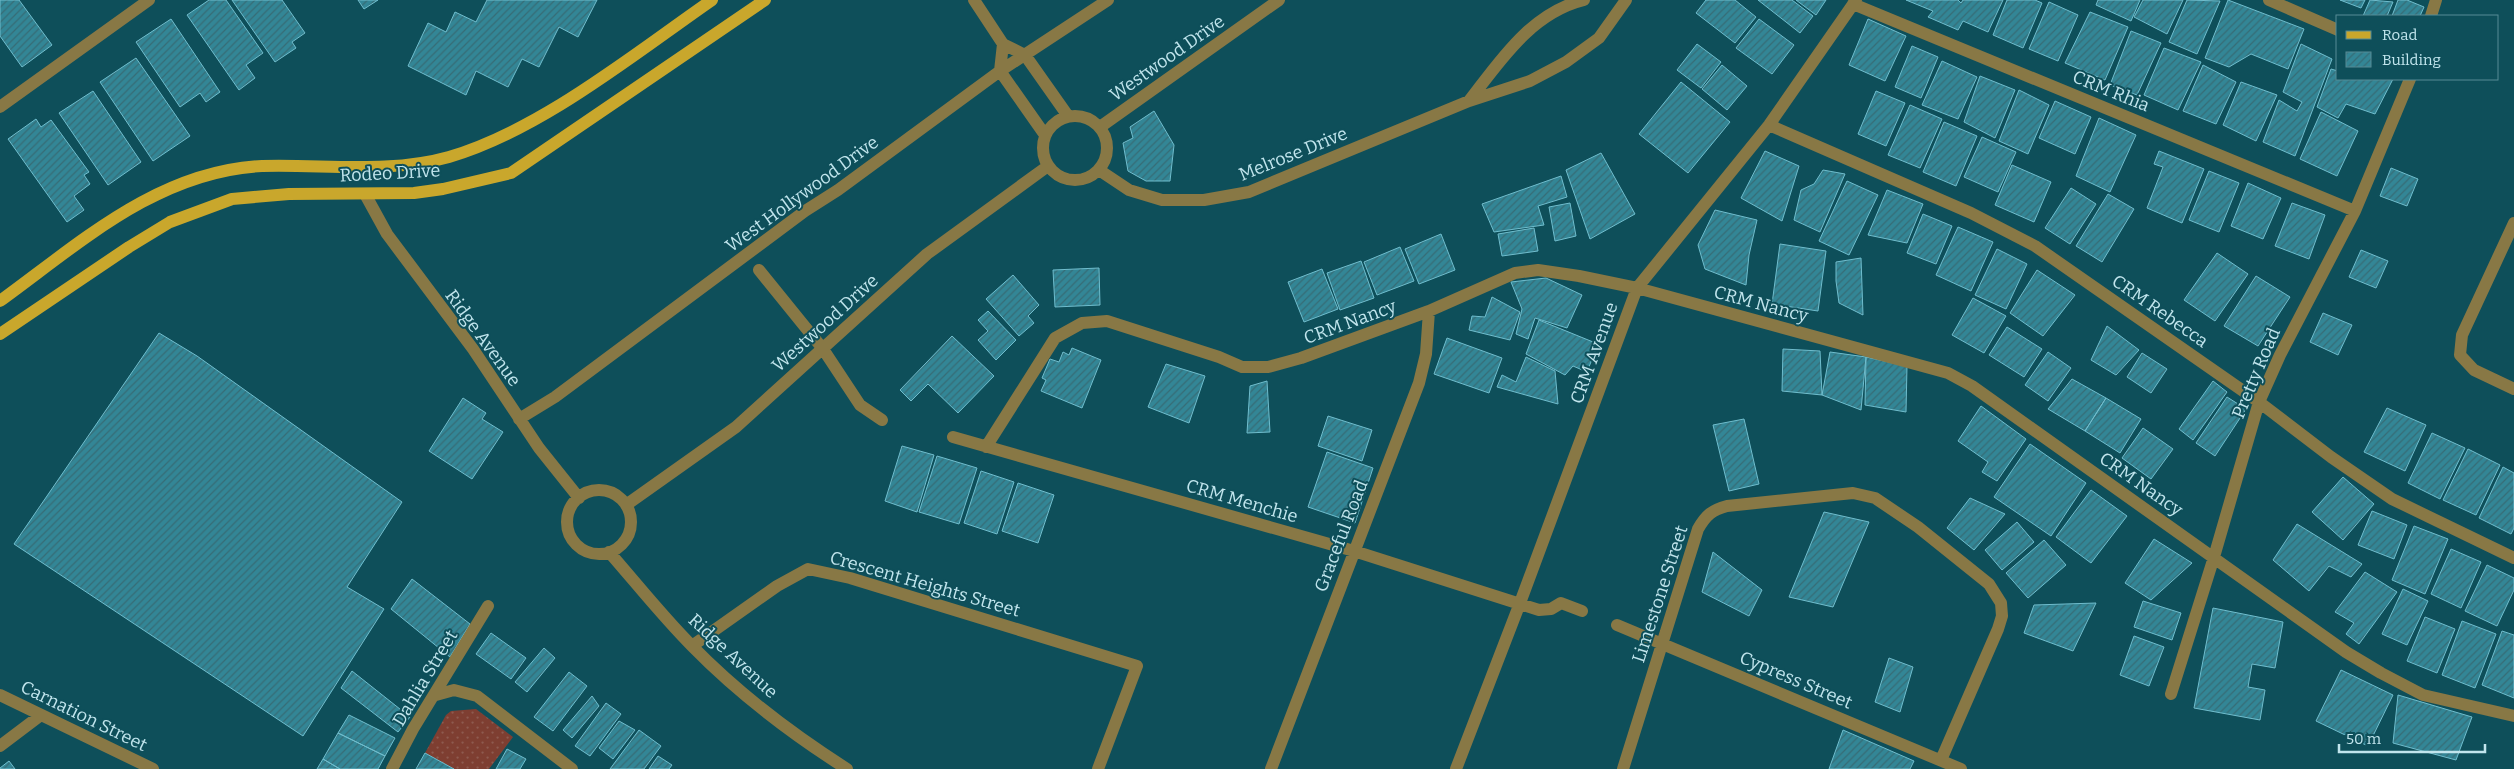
<svg xmlns="http://www.w3.org/2000/svg" width="2514" height="769" viewBox="0 0 2514 769" font-family="Bitter,serif">
	<style>
		.grass { fill: url(#grass-dots) }
		.building { fill: url(#building-hatch); stroke: #70bdcd }
		.lines { fill: none; stroke-linecap: round; stroke-linejoin: round }
		.minor { stroke: #887845; stroke-width: 12 }
		.major { stroke: #c9a72c; stroke-width: 12 }
		.labels { text-anchor: middle; dominant-baseline: central; stroke-width: 4; stroke-linejoin: round; paint-order: stroke }
		.street-label { font-size: 18px; fill: #c1e5ed; stroke: #0e4f5a }
	</style>
	<defs>
		<pattern id="grass-dots" width="8" height="8" patternUnits="userSpaceOnUse" patternTransform="scale(1.25)"><rect width="8" height="8" fill="#7e3e31"/><path d="M2 2h.1M6 6h.1" fill="none" stroke="#8e5a4f" stroke-width="1.8" stroke-linecap="round"/></pattern>
		<pattern id="building-hatch" width="6" height="6" patternUnits="userSpaceOnUse" patternTransform="scale(1.25)"><rect width="6" height="6" fill="#338696"/><path d="M-1 1l2-2M0 6l6-6M5 7l2-2" fill="none" stroke="#366c76"/></pattern>
	</defs>
	<rect width="100%" height="100%" fill="#0e4f5a"/>
	<path class="grass" d="M476 709 513 737 489 769H454L425 753 446 715 451 711Z"/>
	<path class="building" d="M0 0H19L52 45 22 67 0 36Z
		M209 0H226L263 53 246 65 255 78 239 90 187 15Z
		M232 0H282L305 33 292 42 296 48 275 62Z
		M358 0H378L364 9Z
		M487 0H597L578 37 559 27 539 67 522 59 508 87 476 71 466 95 408 66 428 23 446 32 455 12 476 22Z
		M1706 0H1735L1756 17 1735 43 1696 13Z
		M1758 0H1792L1813 16 1800 33Z
		M1796 0H1826L1816 15Z
		M1906 0H1958L1961 3 1963 0H2003L1988 32 1963 21 1958 30 1928 17 1933 11Z
		M2007 0H2035L2042 3 2023 48 1993 35Z
		M2098 0H2140L2131 21 2096 5Z
		M2143 0H2183L2167 34 2134 17Z
		M2187 0 2220 1 2197 54 2169 42Z
		M2228 0 2304 29 2288 69 2251 54 2229 67 2205 58Z
		M2340 0H2365L2361 8Z
		M2370 0 2393 2 2387 16H2363Z
		M2398 0H2407L2424 7 2420 16H2392Z
		M2049 2 2078 15 2058 61 2029 49Z
		M2090 12 2128 27 2105 80 2065 63Z
		M171 19 220 92 206 102 200 93 180 107 136 42Z
		M1759 19 1794 45 1772 74 1736 48Z
		M1868 19 1906 36 1885 81 1849 65Z
		M2131 31 2161 43 2137 95 2110 85Z
		M1697 44 1721 62 1701 88 1677 70Z
		M2301 44 2332 59 2295 156 2263 142 2279 100 2297 111 2302 102 2283 92Z
		M1912 46 1938 57 1921 98 1895 87Z
		M2164 48 2201 62 2178 110 2144 95Z
		M136 58 190 136 153 161 100 82Z
		M1942 61 1977 77 1958 119 1922 105Z
		M1722 65 1747 86 1727 110 1702 89Z
		M2203 65 2236 82 2216 124 2183 111Z
		M2331 69 2338 71V79H2393L2375 114 2346 104 2338 118 2317 107Z
		M1980 76 2015 90 1995 138 1964 122Z
		M1681 82 1730 122 1688 173 1639 134Z
		M2241 82 2277 95 2256 141 2223 125Z
		M2019 90 2049 105 2028 154 1999 141Z
		M93 91 141 162 108 185 59 113Z
		M1876 91 1905 103 1886 146 1858 134Z
		M2055 101 2091 117 2075 154 2039 138Z
		M1910 105 1942 119 1920 168 1888 155Z
		M1154 111 1174 145 1170 181H1146L1128 171 1123 143 1133 138 1130 127Z
		M2321 112 2358 131 2337 176 2300 159Z
		M2099 118 2136 135 2110 192 2076 176Z
		M36 119 41 127 51 120 89 172 84 175 90 184 74 196 84 210 67 222 8 139Z
		M1944 122 1977 136 1956 186 1923 172Z
		M1982 137 2016 152 1998 192 1964 177Z
		M1765 151 1799 166 1782 221 1741 198Z
		M2159 151 2204 169 2182 223 2147 208 2163 167 2154 164Z
		M1601 153 1635 214 1590 239 1566 170Z
		M2012 165 2051 182 2034 222 1995 205Z
		M2391 168 2418 179 2407 206 2380 196Z
		M1823 170 1845 174 1820 232 1794 220 1801 190 1814 184Z
		M2209 171 2239 183 2219 232 2189 220Z
		M1561 176 1567 197 1538 206 1544 225 1494 232 1482 204Z
		M1847 181 1878 195 1849 255 1819 241Z
		M2248 183 2281 198 2263 239 2231 226Z
		M2071 188 2096 204 2070 244 2045 228Z
		M1887 190 1923 204 1907 243 1868 235Z
		M2108 194 2134 209 2102 262 2076 246Z
		M1570 203 1576 236 1555 241 1549 207Z
		M2292 203 2325 215 2309 259 2275 246Z
		M1715 210 1757 220 1749 255 1746 285 1705 269 1698 245Z
		M1923 214 1952 226 1936 264 1907 253Z
		M1958 227 1993 242 1971 291 1936 275Z
		M1534 228 1538 251 1502 256 1498 234Z
		M1441 234 1455 270 1419 284 1405 249Z
		M1780 244 1826 251 1818 311 1772 304Z
		M1400 247 1414 281 1377 295 1364 262Z
		M1997 249 2027 264 2006 309 1975 295Z
		M2361 250 2388 261 2376 288 2349 277Z
		M2217 253 2248 274 2215 321 2184 300Z
		M1861 258 1863 315 1839 303 1836 281V262Z
		M1361 261 1374 298 1340 310 1327 273Z
		M1099 268 1100 305 1055 307 1053 270Z
		M1322 269 1338 309 1304 322 1288 282Z
		M2037 270 2075 295 2043 336 2010 313Z
		M1013 275 1039 305 1028 316 1034 323 1019 336 986 299Z
		M2256 276 2290 297 2258 346 2224 326Z
		M1546 278 1582 295 1567 328 1535 318 1528 339 1516 334 1522 309 1511 282Z
		M1492 297 1520 312 1510 340 1469 330 1472 316 1485 317Z
		M1973 298 2006 316 1984 353 1952 335Z
		M988 311 1016 340 996 360 978 340 988 331 978 320Z
		M2323 313 2352 325 2338 355 2310 342Z
		M1539 320 1598 344 1587 372 1573 366 1565 375 1526 354Z
		M2107 326 2139 350 2116 375 2091 360Z
		M2007 327 2042 349 2024 377 1989 355Z
		M159 333 197 356 402 502 347 587 384 609 303 736 14 544Z
		M952 336 994 376 958 413 928 384 911 401 900 390Z
		M1447 338 1502 358 1489 393 1434 374Z
		M1072 348 1101 360 1082 408 1041 391 1046 380 1042 378 1050 359 1059 362 1063 352 1069 355Z
		M1783 349 1820 351 1822 395 1782 391Z
		M1830 352 1866 357 1861 410 1822 395Z
		M2048 352 2071 368 2048 401 2025 385Z
		M2142 353 2167 369 2151 393 2127 377Z
		M1526 357 1555 371 1558 404 1497 387 1502 375 1516 382Z
		M1866 357 1907 366 1906 412 1865 405Z
		M1166 364 1205 376 1189 423 1148 407Z
		M2072 379 2106 398 2085 431 2048 409Z
		M1267 381 1270 432 1247 433 1250 386Z
		M2213 381 2227 392 2193 440 2179 429Z
		M2227 397 2246 409 2215 456 2196 443Z
		M463 398 486 413 482 419 503 432 472 479 429 451Z
		M2106 398 2141 419 2120 453 2085 431Z
		M1981 406 2026 439 1997 481 1982 472 1988 462 1958 441Z
		M2387 408 2426 425 2405 471 2364 452Z
		M1328 416 1372 430 1362 461 1318 446Z
		M1744 419 1759 484 1729 491 1713 425Z
		M2143 428 2173 449 2151 479 2122 458Z
		M2432 433 2465 448 2440 499 2408 483Z
		M2030 444 2086 483 2051 536 1994 497Z
		M902 446 934 455 917 512 885 501Z
		M2468 449 2500 465 2476 515 2443 500Z
		M1327 452 1373 468 1355 523 1308 507Z
		M937 456 977 468 959 524 919 512Z
		M2503 467 2514 473V528L2511 534 2479 518Z
		M981 471 1014 482 997 534 964 523Z
		M2343 477 2374 504 2343 540 2312 512Z
		M1018 483 1054 495 1038 543 1002 531Z
		M2091 490 2127 516 2091 563 2056 537Z
		M1970 498 2005 514 1974 550 1947 528Z
		M2372 511 2407 525 2394 559 2358 545Z
		M1824 512 1869 522 1833 607 1789 597Z
		M2017 522 2034 542 2002 570 1985 550Z
		M2297 524 2362 564 2351 577 2329 566 2309 591 2273 560Z
		M2414 526 2448 539 2425 594 2392 580Z
		M2154 539 2192 563 2151 600 2125 583Z
		M2044 540 2066 565 2028 598 2006 573Z
		M2451 549 2481 562 2461 608 2431 594Z
		M1713 552 1762 590 1749 616 1702 592Z
		M2487 565 2514 578V590L2497 626 2465 611Z
		M2365 572 2397 592 2359 644 2346 634 2354 623 2335 612Z
		M412 579 470 624 450 657 391 609Z
		M2403 589 2428 601 2407 645 2382 634Z
		M2143 601 2181 613 2172 640 2134 627Z
		M2096 603 2073 651 2024 633 2034 605Z
		M2213 608 2283 622 2275 668 2252 664 2248 687 2265 690 2260 720 2194 708Z
		M2425 617 2455 629 2437 673 2407 661Z
		M2462 621 2496 634 2475 688 2442 675Z
		M2502 631 2514 635V698L2482 685Z
		M491 633 526 658 511 679 476 654Z
		M2134 636 2164 647 2149 686 2120 675Z
		M544 648 555 658 527 692 515 682Z
		M1889 658 1913 667 1900 712 1875 702Z
		M2341 670 2393 695 2368 746 2316 721Z
		M352 671 410 717 398 732 341 688Z
		M569 672 587 686 553 731 534 717Z
		M2398 695 2472 717 2456 760 2393 743Z
		M592 696 599 706 572 738 563 730Z
		M606 703 621 714 590 756 575 746Z
		M349 715 395 738 385 756 338 733Z
		M619 721 635 730 613 759 599 748Z
		M639 730 661 746 644 769H610Z
		M1843 730 1914 761 1910 769H1829Z
		M338 733 385 756 378 769H340L323 759Z
		M507 749 526 759 520 769H496Z
		M425 753 454 769H416Z
		M658 756 672 765 669 769H649Z
		M323 759 340 769H317Z
		M9 761 15 769H0V768Z"/>
	<g class="lines">
		<path class="minor" d="M974 0 1003 44 1025 55 1068 116
			M2269 0 2338 30
			M1853 4 2355 211
			M2431 16 2436 0
			M1003 44 1000 71 1045 135
			M1469 101C1500 61 1531 13 1584 0
			M0 107 149 0
			M1043 148a32 32 0 1 1 64 0a32 32 0 1 1-64 0Z
			M1769 125 1971 213 2035 246 2259 402 2331 457 2392 499 2514 558
			M1100 127 1279 0
			M1099 170 1129 190 1162 200H1204L1249 192 1469 101 1530 81 1566 62 1599 38 1626 0
			M365 194 387 234 473 349 539 448 579 498
			M2514 223 2462 335 2460 355 2474 370 2514 389
			M759 270 823 349 860 405 882 420
			M519 419 555 397 805 211 838 190 1000 71 1108 0
			M953 437 1354 551 1539 610 1551 609 1561 603 1582 611
			M986 447 1055 338 1082 323 1107 321 1219 357 1242 367H1268L1301 358 1429 311 1515 273 1538 270 1579 276 1637 288 1948 373 1972 386 2346 652 2381 673 2423 695 2514 716
			M567 522a32 32 0 1 1 64 0a32 32 0 1 1-64 0Z
			M626 505 736 427 927 254 1048 166
			M609 552C637 584 663 617 692 646 738 693 792 734 847 769
			M1617 625 1961 769
			M692 646 777 586 808 569 850 578 1137 666 1098 769
			M2171 694 2214 557 2259 402 2280 355 2355 211 2410 79
			M0 695 153 769
			M436 695 454 690 477 696 572 769
			M0 746 41 715
			M392 769 413 729 488 606
			M1271 769 1419 383 1426 354 1429 311
			M1456 769 1520 603 1637 288 1769 125 1856 0
			M1623 769 1698 529C1706 515 1712 510 1727 506L1853 493 1875 498 1918 527 1989 584 2001 603 2002 616 1998 629 1941 760"/>
		<path class="major" d="M0 301C80 243 158 171 262 166 323 164 389 174 449 157 541 130 634 54 712 0
			M0 334 129 247 170 222 232 199 289 194 414 193 443 189 511 173 765 0"/>
	</g>
	<g class="labels">
		<g class="street-label">
			<text transform="translate(1167 58) rotate(-35)">Westwood Drive</text>
			<text transform="translate(2111 91) rotate(22)">CRM Rhia</text>
			<text transform="translate(1293 154) rotate(-22)">Melrose Drive</text>
			<text transform="translate(390 173) rotate(-3)">Rodeo Drive</text>
			<text transform="translate(802 194) rotate(-36)">West Hollywood Drive</text>
			<text transform="translate(1761 304) rotate(15)">CRM Nancy</text>
			<text transform="translate(2160 311) rotate(35)">CRM Rebecca</text>
			<text transform="translate(1350 322) rotate(-20)">CRM Nancy</text>
			<text transform="translate(825 323) rotate(-42)">Westwood Drive</text>
			<text transform="translate(483 338) rotate(54)">Ridge Avenue</text>
			<text transform="translate(1594 353) rotate(-70)">CRM Avenue</text>
			<text transform="translate(2256 373) rotate(-67)">Pretty Road</text>
			<text transform="translate(2141 484) rotate(35)">CRM Nancy</text>
			<text transform="translate(1242 501) rotate(16)">CRM Menchie</text>
			<text transform="translate(1341 536) rotate(-69)">Graceful Road</text>
			<text transform="translate(925 584) rotate(16)">Crescent Heights Street</text>
			<text transform="translate(1660 594) rotate(-72)">Limestone Street</text>
			<text transform="translate(733 656) rotate(43)">Ridge Avenue</text>
			<text transform="translate(425 678) rotate(-59)">Dahlia Street</text>
			<text transform="translate(1796 680) rotate(23)">Cypress Street</text>
			<text transform="translate(84 716) rotate(26)">Carnation Street</text>
		</g>
	</g>
	<rect x="2336" y="15" width="162" height="65" fill="#0e4f5a" stroke="#568b95"/>
	<rect x="2346" y="31" width="25" height="8" fill="#c9a72c" stroke="#568b95"/>
	<text x="2382" y="40" font-size="15" fill="#c1e5ed">Road</text>
	<rect x="2346" y="52" width="25" height="15" fill="url(#building-hatch)" stroke="#568b95"/>
	<text x="2382" y="65" font-size="15" fill="#c1e5ed">Building</text>
	<path d="M2339 744v8h146v-8" fill="none" stroke="#c1e5ed" stroke-width="2.5"/>
	<text x="2346" y="744" font-size="15" fill="#c1e5ed" stroke="#0e4f5a" stroke-width="4" paint-order="stroke">50 m</text>
</svg>
